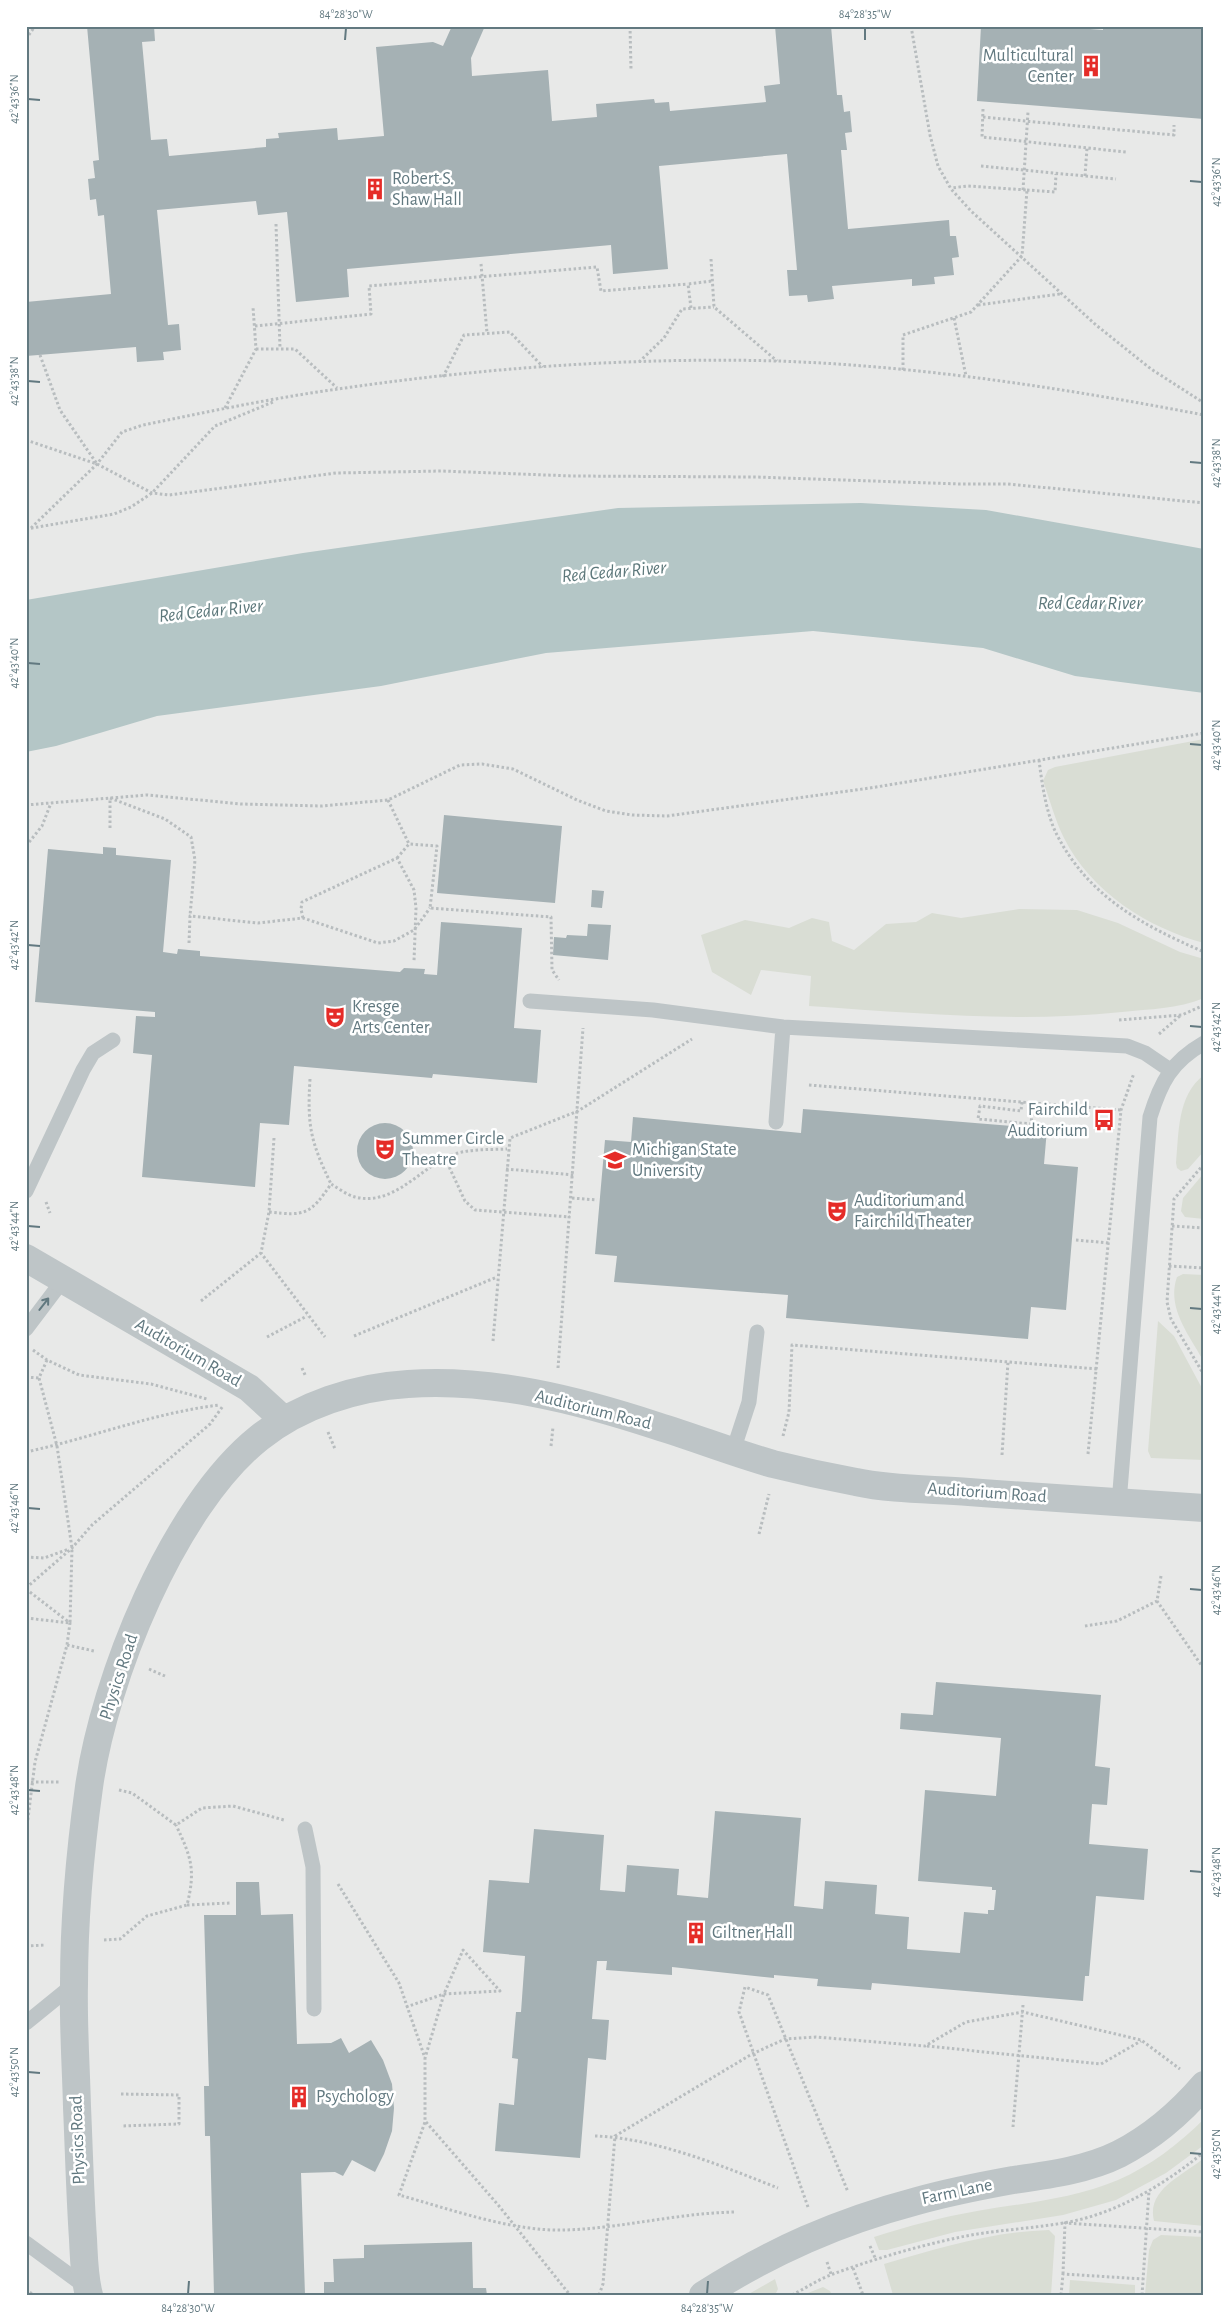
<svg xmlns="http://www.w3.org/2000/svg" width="1230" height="2321" viewBox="0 0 1230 2321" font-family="'Alegreya Sans',sans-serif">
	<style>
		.built { fill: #e8e9e8 }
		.green { fill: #d9ddd4 }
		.water { fill: #b4c6c6 }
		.building { fill: #a5b1b4 }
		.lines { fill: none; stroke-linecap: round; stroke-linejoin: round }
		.path { stroke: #b8bdbf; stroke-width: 3; stroke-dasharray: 2.5 2.5; stroke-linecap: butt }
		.service { stroke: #bec5c7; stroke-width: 15 }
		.minor { stroke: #bec5c7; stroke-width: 28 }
		.tertiary { stroke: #bec5c7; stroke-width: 28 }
		.oneway { stroke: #627980 }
		.ticks { fill: none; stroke: #627980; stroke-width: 2 }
		.labels { text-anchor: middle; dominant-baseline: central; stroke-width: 5; stroke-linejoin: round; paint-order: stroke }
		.poi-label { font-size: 18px; fill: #627980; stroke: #fff; text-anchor: start }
		.street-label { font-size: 18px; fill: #627980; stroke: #fff }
		.water-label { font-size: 19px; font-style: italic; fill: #5d787b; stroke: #fff }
		.neatline { fill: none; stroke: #627980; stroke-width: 2 }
		.ticks-label { font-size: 12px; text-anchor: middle; fill: #627980 }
	</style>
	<rect width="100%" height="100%" fill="#f8f7f5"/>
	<path class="built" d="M26 26H1204V2295H26Z"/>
	<path class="green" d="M1204 739V943C1148 928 1091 892 1064 838 1055 820 1050 800 1043 781L1048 770 1055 767Z
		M1019 909 1077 910 1118 923 1180 952 1204 959V998C1177 1009 1150 1009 1122 1012 1017 1023 914 1013 809 1006L811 976 761 970 751 995 712 972 701 935 745 920 789 928 812 918 829 922 832 941 854 950 886 924 916 922 932 913 961 918Z
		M1204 1075V1151L1188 1169 1181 1171 1177 1168 1176 1163C1179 1133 1177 1095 1204 1075Z
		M1204 1173V1219L1185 1217 1181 1211 1183 1198Z
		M1183 1274 1204 1275V1362C1190 1336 1166 1308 1177 1277Z
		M1158 1321 1174 1336 1204 1392V1460L1151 1458 1148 1451Z
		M1204 2119V2145L1166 2173 1116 2200 1063 2215 955 2232 887 2250H879L874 2237C908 2226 942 2217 977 2211 1024 2203 1073 2199 1118 2180 1150 2166 1179 2144 1204 2119Z
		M1204 2158V2226L1154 2221C1146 2189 1184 2175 1204 2158Z
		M1049 2230 1055 2236 1051 2295H893L884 2264C940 2248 990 2232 1049 2230Z
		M1161 2235 1204 2237V2295H1145L1149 2250 1153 2240Z
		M775 2279 778 2289 775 2295H747Z
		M1070 2280 1135 2285V2295H1069Z
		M823 2287 830 2291 832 2295H803Z"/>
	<path class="water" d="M861 503 986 510 1204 549V693L1075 676 983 648 813 631 546 653 381 686 157 716 56 746 26 752V600L303 553 618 508Z"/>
	<path class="building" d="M87 26H154L155 41 142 42 151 140 167 139 169 156 266 147V139L279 138 278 133 337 128 338 140 384 136 376 47 433 42 443 46 452 26H485L471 58 472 76 548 70 552 121 597 117 596 104 654 99 655 103 669 102 670 111 766 102 764 86 780 84 775 26H831L837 95H842L844 112 850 111 852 132 845 133 847 150H841L848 229 949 220 950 236H956L959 257 952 258 954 275 934 277 935 284 912 286V279L832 286 834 299 808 302 807 295 789 296 787 270H797L787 154 659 166 668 269 613 274 611 245 347 269 349 297 296 302 287 212 258 215 256 201 157 210 168 325 179 324 181 350 163 352 164 360 137 362 136 347 26 356V302L111 294 104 215 98 216 96 199 90 200 88 179 95 178 93 161 99 160Z
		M981 26H1052L1103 30V26H1204V119L977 101Z
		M444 815 562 826 555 903 437 893Z
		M103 847 116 848V855L171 860 163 952 177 954 178 949 200 951V956L400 972 404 968 425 969 424 974 437 975 441 922 522 928 514 1028 541 1030 537 1083 433 1074 432 1078 294 1066 289 1125 260 1123 255 1187 142 1177 152 1055 133 1053 136 1016 155 1017V1012L35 1002 48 849 103 854Z
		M592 890 604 891 602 908 591 907Z
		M588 924 611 925 608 960 553 955 554 937 566 938 567 935 587 936Z
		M803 1109 1047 1129 1044 1164 1078 1167 1066 1310 1031 1307 1028 1339 786 1318 788 1295 614 1282 617 1256 595 1254 605 1140 631 1142 633 1117 801 1133Z
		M357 1151a28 28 0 1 1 56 0a28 28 0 1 1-56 0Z
		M936 1682 1101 1695 1095 1766 1110 1768 1107 1805 1092 1804 1089 1844 1148 1849 1144 1900 1096 1896 1089 1976H1085L1083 2001 872 1983 871 1990 817 1986 818 1979 774 1975V1978L672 1967V1975L606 1970 607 1961H597L592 2019 609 2020 606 2060 588 2058 580 2158 495 2151 499 2103 514 2105 518 2059 512 2058 516 2012H521L525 1956 483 1952 489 1880 529 1883 534 1829 604 1835 600 1890 625 1892 627 1865 679 1869 677 1895 708 1898 715 1811 801 1818 794 1906 823 1909 825 1881 877 1885 875 1914 909 1917 907 1949 960 1953 964 1912 988 1914V1910H994L996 1890H992V1887L918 1881 925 1790 996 1796 1001 1738 900 1729 901 1713 933 1715Z
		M236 1882H259L261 1915 293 1914 297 2044 331 2043 341 2038 349 2053 371 2040 383 2060 392 2084 394 2108 392 2131 384 2154 375 2172 352 2160 343 2176 335 2172 301 2173 305 2295H214L210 2136H205L204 2086H209L204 1915H236Z
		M472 2242 473 2288H486L487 2295H324V2282H334L333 2259 364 2258V2245Z"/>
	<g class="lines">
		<path class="path" d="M630 26 631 70
			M911 26 930 135 938 166 951 189 971 211 1096 325 1151 369 1204 403
			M26 39 35 26
			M983 109 982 137 1126 152
			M983 117 1174 135V125
			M981 166 1116 179
			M1085 176 1087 148
			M1023 190 1028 112
			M1027 190 1055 192 1056 174
			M276 224 280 348
			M711 259 714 307 777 361
			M481 264 487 333
			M978 305 1060 294
			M691 308 688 284 712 281
			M954 318 966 376
			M255 326 371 314 369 286 597 267 601 291 688 284
			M256 349H295L337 388
			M40 355 60 410 97 464
			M639 362 664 338 682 309 714 307
			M903 370V335L971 312 1022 256 1027 190 968 186 951 188
			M443 377 464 335 510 332 543 367
			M225 408 256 349 253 307
			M26 440 97 464 152 493 169 495 336 473 442 471 572 476 755 477 960 484H1008L1204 503
			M31 528 97 464 122 432 143 425C207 412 273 398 338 389 481 368 633 357 778 361 921 366 1063 388 1204 415
			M26 529 114 514 131 507 152 493 215 426 273 402
			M1039 760C1042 784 1046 813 1057 835 1089 897 1142 925 1204 952
			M388 800 409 844
			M26 805 147 795 241 804 322 806 388 800 460 765 482 764 513 769 577 800 606 811 632 815 667 816 870 788 1204 733
			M110 828V798L165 819 191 837 195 860 190 916
			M26 846 42 826 51 803
			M397 858 409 844 437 846 430 908 551 917 552 970 559 980
			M303 918 301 909 302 902 397 858 414 890 416 908 414 961
			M189 943 190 916 258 923 303 918 378 943 394 941 414 930 430 908
			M1119 1020 1182 1015 1204 1005
			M1159 1034 1181 1015
			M310 1079C307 1127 311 1142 331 1184
			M809 1085 1121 1110
			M1022 1102 1021 1111 980 1106 978 1119 1031 1124 1033 1103
			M274 1138 269 1212 261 1253 325 1337
			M445 1158 465 1201 475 1210 570 1217
			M1204 1164 1174 1199 1167 1302 1171 1319 1204 1375
			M506 1169 574 1175
			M572 1198 597 1200
			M46 1202 50 1213
			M269 1212C305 1216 310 1215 331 1184 338 1188 347 1195 355 1197 390 1206 416 1174 443 1159 462 1148 487 1150 507 1149
			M1172 1226 1204 1228
			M1076 1240 1109 1243
			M1169 1266 1204 1268
			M201 1301 261 1253
			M354 1336 497 1277
			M267 1337 307 1316
			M493 1341 510 1138 578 1111 692 1039
			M33 1350 47 1360 79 1375 151 1384 207 1399
			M302 1368 306 1377
			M558 1368 583 1028
			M26 1377 39 1378
			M328 1432 335 1449
			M783 1436 789 1412 792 1345 1098 1369
			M551 1446 553 1427
			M26 1452C91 1438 153 1413 219 1405
			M1088 1454 1121 1110 1134 1073
			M1002 1455 1008 1362
			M759 1534 769 1494
			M26 1557 44 1558 69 1549
			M1161 1576 1157 1601 1204 1669
			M26 1588 72 1548 92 1525 210 1424 223 1406
			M26 1589 70 1623 67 1645 35 1762 26 1834
			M26 1618 70 1623 72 1548 57 1446 39 1378 47 1360
			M1085 1626 1117 1621 1157 1601
			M67 1645 94 1651
			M149 1669 165 1676
			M26 1782H61
			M119 1790 132 1793 176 1825 202 1808 233 1806 284 1820
			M338 1884 399 1983 425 2058V2122L399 2195C450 2209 513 2232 566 2230 623 2228 678 2213 736 2212
			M187 1905 230 1903
			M104 1940 120 1939 147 1916 187 1905C196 1869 191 1857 176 1825
			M26 1946 46 1945
			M406 2007 444 1994 500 1991 463 1950 444 1994 425 2058
			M927 2046 1101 2064 1141 2041
			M121 2094 179 2095V2124L121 2126
			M426 2122 499 2206 570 2295
			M1013 2127 1023 2005
			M595 2136C655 2138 722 2166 778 2188
			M808 2207 739 2012 745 1987 768 1995 848 2192
			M870 2246 876 2260
			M827 2262 831 2274
			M853 2268 863 2295
			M1063 2274 1065 2223 1204 2232
			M26 2289 33 2295
			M599 2295 603 2284 615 2136 752 2054 785 2039 816 2037 925 2046 966 2022 1023 2012 1141 2040 1180 2069
			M792 2295C806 2288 819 2279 833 2274 874 2259 918 2246 961 2237 994 2230 1029 2229 1063 2223 1114 2215 1164 2185 1204 2152
			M1061 2295 1063 2274 1143 2279
			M1142 2295 1149 2191"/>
		<path class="service" d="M530 1001 653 1010 783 1027 1127 1046 1145 1053 1170 1070
			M776 1122 783 1027
			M26 1191 83 1070 93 1053 113 1040
			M26 1329 63 1280
			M733 1451 749 1402 757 1332
			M1119 1503 1150 1117C1161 1082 1171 1062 1204 1043
			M305 1829 313 1867 314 2009
			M26 2023 74 1984
			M26 2243 86 2287"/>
		<path class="minor" d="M26 1258 249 1388 284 1420
			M89 2295C84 2277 84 2257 83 2239 80 2195 79 2151 77 2107 76 2066 73 2025 74 1984 74 1919 80 1852 89 1787 104 1679 173 1507 259 1438 300 1405 356 1387 408 1384 491 1378 578 1400 657 1426 696 1438 734 1453 773 1464 801 1471 829 1477 856 1482 893 1490 932 1489 969 1492 1047 1498 1125 1503 1204 1508"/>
		<path class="tertiary" d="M703 2295C772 2251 838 2222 917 2201 949 2192 980 2186 1013 2180 1048 2175 1087 2170 1119 2154 1152 2137 1180 2113 1204 2085"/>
	</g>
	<defs><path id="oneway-shaft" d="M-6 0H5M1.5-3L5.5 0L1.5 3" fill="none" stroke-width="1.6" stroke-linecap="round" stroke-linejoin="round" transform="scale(1.25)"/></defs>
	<use class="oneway" href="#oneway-shaft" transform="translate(44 1304) rotate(-52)"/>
	<path class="ticks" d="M345 40 346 28M865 40V28M28 99 40 100M1190 181 1202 182M28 381 40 382M1190 462 1202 463M28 663 40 664M1190 744 1202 745M28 945 40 946M1190 1026 1202 1027M28 1226 40 1227M1190 1308 1202 1309M28 1508 40 1509M1190 1589 1202 1590M28 1790 40 1791M1190 1871 1202 1872M28 2072 40 2073M1190 2153 1202 2154M188 2294 189 2281M707 2294 708 2281"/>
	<defs>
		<g id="building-bare" transform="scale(1.725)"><path d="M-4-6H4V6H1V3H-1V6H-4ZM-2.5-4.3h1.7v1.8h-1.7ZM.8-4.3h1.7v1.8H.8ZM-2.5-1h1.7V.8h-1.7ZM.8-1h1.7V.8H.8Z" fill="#e52c28" stroke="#fff" stroke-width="2.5" paint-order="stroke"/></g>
		<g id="theatre-bare" transform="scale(1.725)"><path d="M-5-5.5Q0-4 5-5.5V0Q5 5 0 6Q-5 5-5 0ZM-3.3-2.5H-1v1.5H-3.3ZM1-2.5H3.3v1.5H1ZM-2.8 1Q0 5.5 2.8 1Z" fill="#e52c28" stroke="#fff" stroke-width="2.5" paint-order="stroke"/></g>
		<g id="bus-bare" transform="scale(1.725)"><path d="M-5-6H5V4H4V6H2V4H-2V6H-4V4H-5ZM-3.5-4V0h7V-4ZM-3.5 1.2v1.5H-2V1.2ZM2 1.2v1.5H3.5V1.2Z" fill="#e52c28" stroke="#fff" stroke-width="2.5" paint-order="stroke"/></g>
		<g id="university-bare" transform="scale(1.725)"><path d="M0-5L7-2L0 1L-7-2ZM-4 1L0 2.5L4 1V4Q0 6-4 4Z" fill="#e52c28" stroke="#fff" stroke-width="2.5" paint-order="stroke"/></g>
	</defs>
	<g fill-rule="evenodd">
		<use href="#building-bare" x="1091" y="66"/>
		<use href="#building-bare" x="375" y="189"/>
		<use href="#theatre-bare" x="335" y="1017"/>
		<use href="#bus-bare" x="1104" y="1120"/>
		<use href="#theatre-bare" x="385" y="1149"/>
		<use href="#university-bare" x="615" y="1160"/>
		<use href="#theatre-bare" x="837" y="1211"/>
		<use href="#building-bare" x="696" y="1933"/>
		<use href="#building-bare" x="299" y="2097"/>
	</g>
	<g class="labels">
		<g class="poi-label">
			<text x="1074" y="56" text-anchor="end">Multicultural<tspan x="1074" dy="21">Center</tspan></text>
			<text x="392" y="179">Robert S.<tspan x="392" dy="21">Shaw Hall</tspan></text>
			<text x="352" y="1007">Kresge<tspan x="352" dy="21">Arts Center</tspan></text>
			<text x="1088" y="1110" text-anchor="end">Fairchild<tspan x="1088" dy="21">Auditorium</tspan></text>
			<text x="402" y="1139">Summer Circle<tspan x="402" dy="21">Theatre</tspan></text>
			<text x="632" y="1150">Michigan State<tspan x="632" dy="21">University</tspan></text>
			<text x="854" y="1201">Auditorium and<tspan x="854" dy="21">Fairchild Theater</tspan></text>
			<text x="712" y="1933">Giltner Hall</text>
			<text x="316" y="2097">Psychology</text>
		</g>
		<g class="street-label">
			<text transform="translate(188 1353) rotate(30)">Auditorium Road</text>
			<text transform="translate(593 1410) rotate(14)">Auditorium Road</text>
			<text transform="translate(987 1493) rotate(4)">Auditorium Road</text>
			<text transform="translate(119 1677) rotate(-72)">Physics Road</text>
			<text transform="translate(78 2140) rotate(-92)">Physics Road</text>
			<text transform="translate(957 2192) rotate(-12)">Farm Lane</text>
		</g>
		<g class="water-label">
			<text transform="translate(614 572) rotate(-5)">Red Cedar River</text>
			<text x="1090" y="603">Red Cedar River</text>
			<text transform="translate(211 611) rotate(-6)">Red Cedar River</text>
		</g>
	</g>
	<rect width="1230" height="2321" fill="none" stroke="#ffffff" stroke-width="55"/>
	<rect x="28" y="28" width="1174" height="2266" class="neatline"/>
	<g class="ticks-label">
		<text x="346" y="18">84°28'30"W</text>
		<text x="865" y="18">84°28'35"W</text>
		<text transform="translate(14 99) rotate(-90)" y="4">42°43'36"N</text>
		<text transform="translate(1216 182) rotate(-90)" y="4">42°43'36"N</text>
		<text transform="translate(14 381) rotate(-90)" y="4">42°43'38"N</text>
		<text transform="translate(1216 463) rotate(-90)" y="4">42°43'38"N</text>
		<text transform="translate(14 663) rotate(-90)" y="4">42°43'40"N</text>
		<text transform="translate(1216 745) rotate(-90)" y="4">42°43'40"N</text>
		<text transform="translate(14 945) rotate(-90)" y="4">42°43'42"N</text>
		<text transform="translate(1216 1027) rotate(-90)" y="4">42°43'42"N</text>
		<text transform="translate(14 1226) rotate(-90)" y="4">42°43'44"N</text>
		<text transform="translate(1216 1309) rotate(-90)" y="4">42°43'44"N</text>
		<text transform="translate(14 1508) rotate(-90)" y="4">42°43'46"N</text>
		<text transform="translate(1216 1590) rotate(-90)" y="4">42°43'46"N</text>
		<text transform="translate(14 1790) rotate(-90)" y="4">42°43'48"N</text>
		<text transform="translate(1216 1872) rotate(-90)" y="4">42°43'48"N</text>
		<text transform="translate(14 2072) rotate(-90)" y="4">42°43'50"N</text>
		<text transform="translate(1216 2154) rotate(-90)" y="4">42°43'50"N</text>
		<text x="188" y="2312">84°28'30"W</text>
		<text x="707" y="2312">84°28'35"W</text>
	</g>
</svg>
